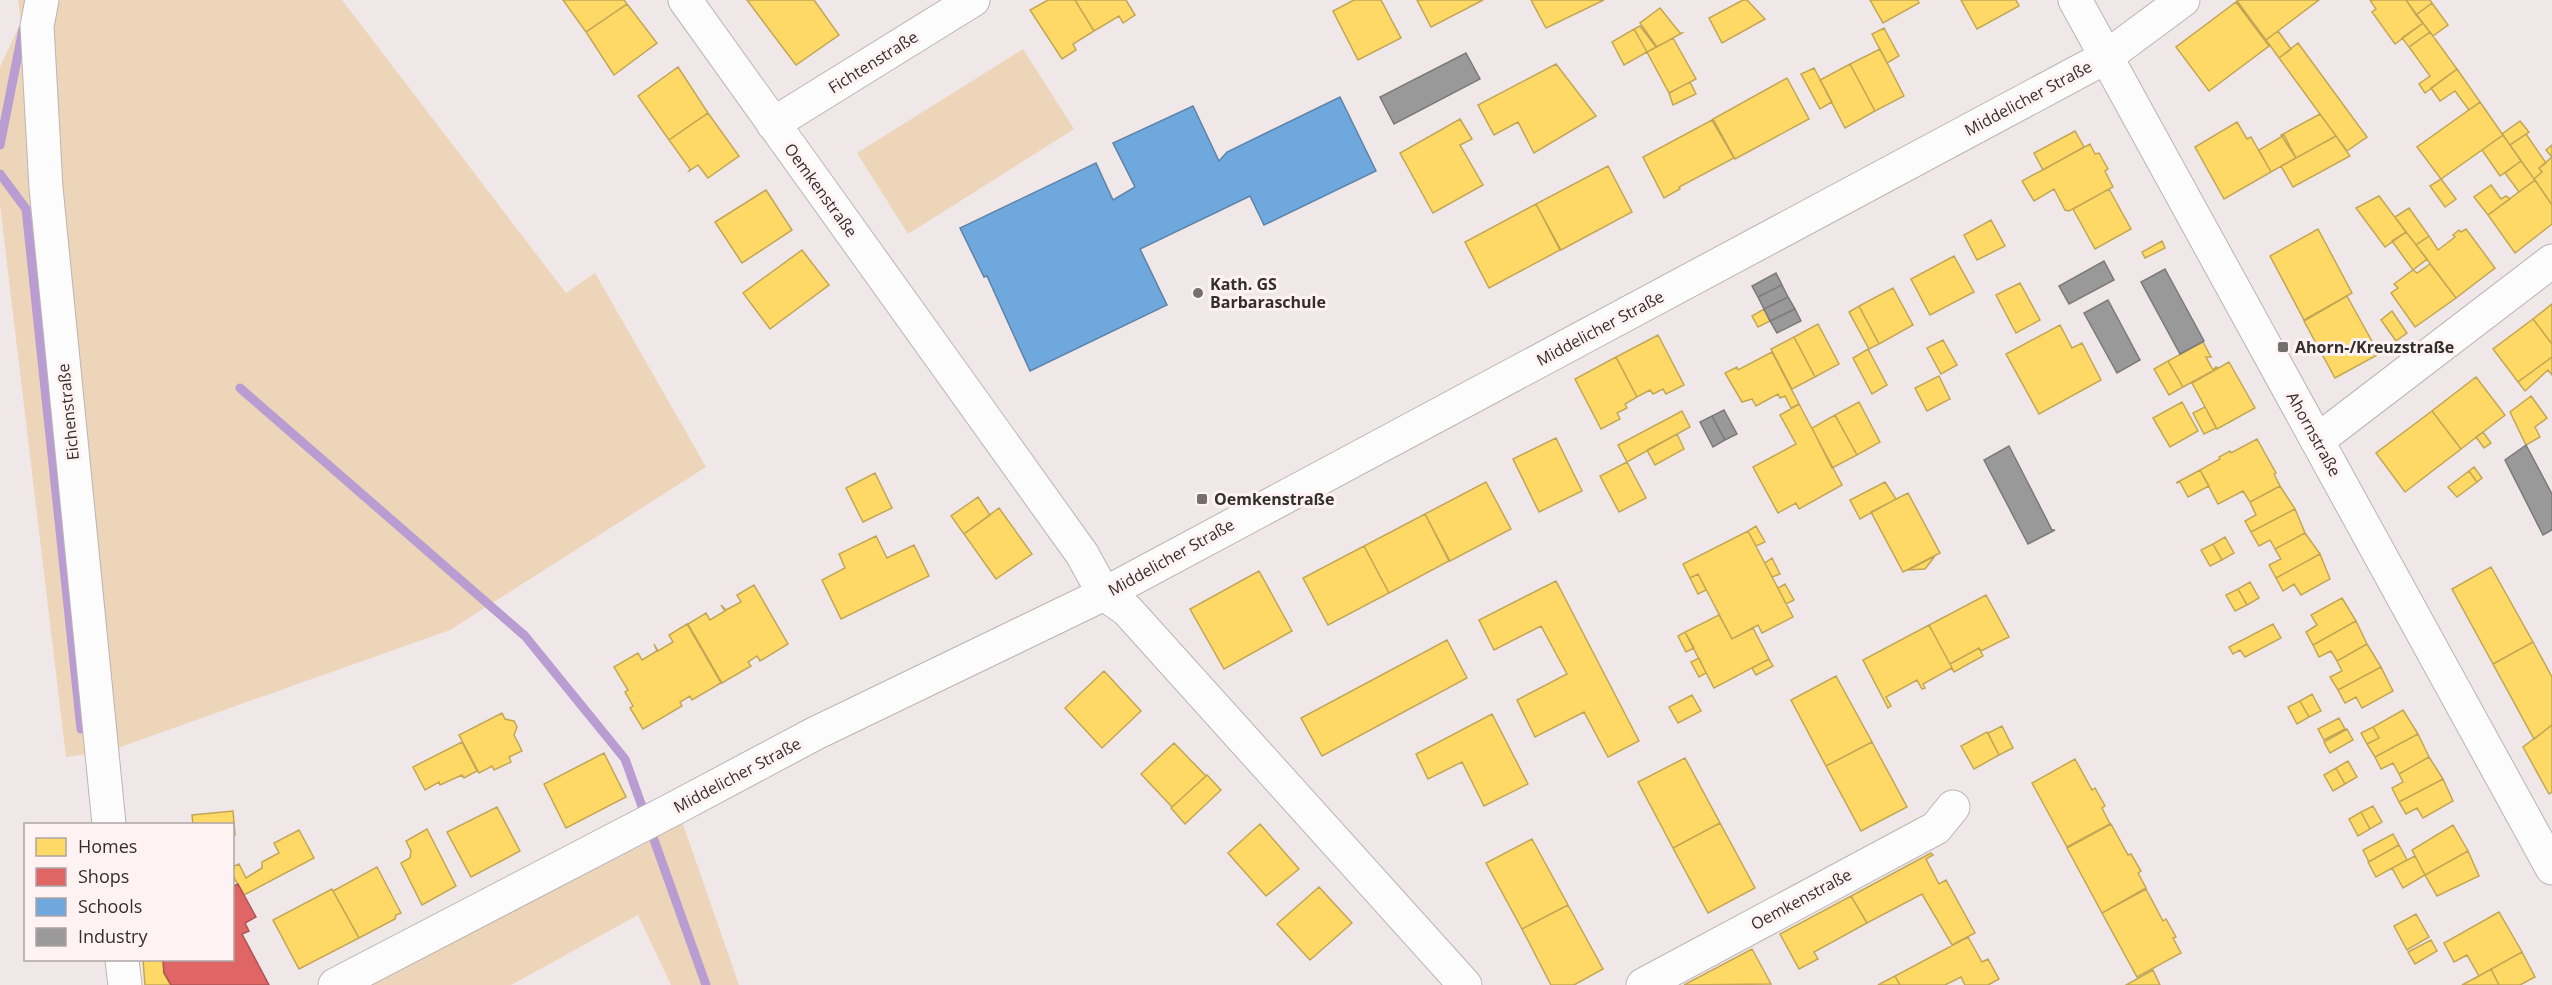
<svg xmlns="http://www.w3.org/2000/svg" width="2552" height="985" viewBox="0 0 2552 985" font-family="'Open Sans',sans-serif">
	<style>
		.green { fill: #ecd5b9 }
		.homes { fill: #ffd966; stroke: #c2a655; stroke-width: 1.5 }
		.shops { fill: #e06666; stroke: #ac5555; stroke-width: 1.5 }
		.schools { fill: #6fa8dc; stroke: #5d83a8; stroke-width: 1.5 }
		.industry { fill: #999; stroke: #7b7979; stroke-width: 1.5 }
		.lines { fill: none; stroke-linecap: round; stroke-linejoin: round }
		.stream { stroke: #b89cd2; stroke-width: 9 }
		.minor-casing { stroke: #bbb4b4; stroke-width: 35 }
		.minor { stroke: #fdfcfc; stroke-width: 33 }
		.poi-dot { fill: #766f6f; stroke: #fff2f3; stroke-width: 2 }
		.labels { text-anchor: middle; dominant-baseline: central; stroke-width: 6; stroke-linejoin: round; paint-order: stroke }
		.street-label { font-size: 16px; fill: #342e2e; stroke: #fff2f3 }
		.poi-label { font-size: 16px; font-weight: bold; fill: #342e2e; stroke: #fff2f3; text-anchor: start }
	</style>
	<rect width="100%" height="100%" fill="#f0e8e8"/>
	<path class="green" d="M18 0H342L566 293 595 273 706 467 450 630 109 751 66 757 0 205V67L21 22Z
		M1023 49 1074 129 908 234 857 153Z
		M677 807 739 985H671L638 915 511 985H335Z"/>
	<path class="homes" d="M563 0H624L627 4 586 32Z
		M747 0H814L839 35 796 65Z
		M1048 0H1075L1094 31 1073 44 1076 50 1062 59 1030 10Z
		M1075 0H1126L1135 15 1123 23 1119 16 1094 31Z
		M1354 0H1381L1401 38 1358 60 1333 11Z
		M1417 0H1483L1431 27Z
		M1531 0H1604L1546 28Z
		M1743 0H1747L1765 19 1722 43 1709 18Z
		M1870 0H1918L1919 3 1883 23Z
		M1961 0H2016L2019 6 1977 29Z
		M2239 0H2319L2266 40 2237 1Z
		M2370 0H2406L2423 23 2395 44 2372 12 2376 9Z
		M2406 0H2430L2432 3 2416 15Z
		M2236 2 2269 46 2209 91 2176 47Z
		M2432 3 2448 25 2433 36 2416 15Z
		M627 4 657 43 614 75 586 32Z
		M1660 8 1680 33H1682L1657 47 1640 23Z
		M2423 23 2430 32 2409 47 2402 38Z
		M1640 26 1656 47 1647 52 1634 29Z
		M1884 28 1899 56 1887 63 1872 34Z
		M1634 29 1647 52 1624 65 1612 42Z
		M2278 31 2291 49 2279 58 2266 40Z
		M2430 32 2457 69 2425 93 2419 84 2430 76 2409 47Z
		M1673 38 1696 79 1669 93 1647 52Z
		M2298 43 2367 137 2347 151 2279 58Z
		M1880 49 1904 96 1875 111 1850 64Z
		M1556 64 1596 116 1534 153 1518 122 1494 135 1478 105Z
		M1850 64 1875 111 1845 128 1820 80Z
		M678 67 708 113 669 140 638 96Z
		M1814 68 1832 102 1820 109 1801 74Z
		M2457 69 2480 102 2469 110 2455 91 2440 101 2431 88Z
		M1787 78 1809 119 1735 159 1713 119Z
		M1690 82 1696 94 1673 105 1669 93Z
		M2480 102 2503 135 2441 179 2417 147Z
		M708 113 739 156 708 178 698 165 689 171 690 169 669 140Z
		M2320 114 2336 136 2296 158 2281 135Z
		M1460 119 1472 139 1460 145 1483 185 1433 213 1400 153Z
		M1712 120 1734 158 1679 187 1680 189 1664 198 1643 157Z
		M2520 121 2529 132 2510 145 2502 134Z
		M2237 122 2247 139 2251 137 2271 172 2224 199 2195 147Z
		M2075 131 2084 147 2043 170 2034 153Z
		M2526 134 2546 163 2539 168 2542 172 2534 179 2510 145Z
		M2284 135 2296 158 2271 172 2259 150Z
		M2503 135 2521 161 2500 176 2482 150Z
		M2336 136 2350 156 2293 187 2281 166Z
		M2090 144 2095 154 2099 153 2108 169 2105 171 2113 187 2069 211 2065 210 2054 189 2034 201 2022 181Z
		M2552 145V205L2534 179 2542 172 2539 168 2552 157 2546 150Z
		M2521 161 2535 180 2519 192 2505 173Z
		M1608 166 1632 212 1561 250 1536 204Z
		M2441 179 2456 199 2445 207 2430 186Z
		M2535 180 2552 205V224L2515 253 2488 215Z
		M2491 185 2501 199 2506 196 2510 199 2488 215 2474 197Z
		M2109 189 2131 229 2095 249 2073 209Z
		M766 190 792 230 742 263 715 222Z
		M2379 196 2406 232 2385 247 2356 208Z
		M1536 204 1560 250 1489 288 1465 242Z
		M2409 208 2429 236 2416 245 2395 217Z
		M1991 220 2005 246 1977 260 1964 235Z
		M2318 229 2352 293 2304 320 2270 256Z
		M2466 229 2495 268 2456 298 2416 245 2429 236 2438 250 2455 237 2453 235 2459 230 2461 232Z
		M2406 232 2427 259 2413 270 2392 241Z
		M2162 241 2165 248 2145 258 2142 252Z
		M802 250 829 285 770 329 743 293Z
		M1954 256 1974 292 1930 315 1911 279Z
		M2430 264 2456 298 2415 327 2391 293 2398 288 2394 284 2413 270 2417 273Z
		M2020 283 2040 320 2016 333 1996 295Z
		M1893 288 1913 325 1879 344 1859 306Z
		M2347 296 2379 354 2335 378 2304 321Z
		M2552 304V344L2533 319Z
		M1859 306 1879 344 1869 349 1849 312Z
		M1764 309 1770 321 1758 327 1752 316Z
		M2392 311 2407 333 2396 341 2381 320Z
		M2533 319 2552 344V357L2518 382 2493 349Z
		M1818 324 1839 364 1815 377 1794 337Z
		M2060 325 2072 348 2082 343 2101 380 2039 414 2006 354Z
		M1658 335 1684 385 1666 394 1663 389 1653 394 1650 390 1637 397 1616 357Z
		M1794 337 1815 377 1792 389 1771 349Z
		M1943 340 1957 365 1941 374 1927 348Z
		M2203 342 2211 357H2206L2213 370 2216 367 2218 368 2183 387 2168 361Z
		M1868 349 1887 385 1872 394 1853 358Z
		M1772 352 1799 404 1791 408 1785 396 1780 398 1778 394 1756 406 1752 399 1742 402 1725 373 1737 367 1738 370Z
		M1616 357 1637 397 1625 404 1627 408 1617 413 1620 419 1601 429 1575 379Z
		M2552 357V375L2548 370 2525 391 2518 382Z
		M2168 361 2183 387 2169 395 2154 369Z
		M2229 362 2255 408 2217 429 2192 383Z
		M1939 376 1950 399 1927 411 1915 388Z
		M2476 377 2505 415 2461 449 2432 411Z
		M2531 396 2547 418 2535 427 2540 437 2526 445 2510 412Z
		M1859 402 1880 442 1857 455 1835 415Z
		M2182 402 2198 431 2170 447 2153 418Z
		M1799 404 1842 485 1799 509 1796 503 1778 513 1753 467 1796 444 1780 415Z
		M2205 407 2216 428 2204 434 2193 413Z
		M1682 411 1690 427 1627 462 1618 445Z
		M2432 411 2461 449 2405 492 2376 453Z
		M1835 415 1857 455 1832 468 1812 428Z
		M2483 432 2491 443 2484 448 2476 437Z
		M1677 434 1684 449 1655 465 1647 450Z
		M1556 438 1582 491 1539 512 1513 459Z
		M2257 439 2276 473 2274 474 2280 486 2250 502 2243 491 2218 504 2200 470 2220 459 2219 457 2230 451 2231 453Z
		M1627 462 1646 498 1619 512 1600 476Z
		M2474 467 2482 478 2477 482 2469 471Z
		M2200 470 2209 486 2188 497 2180 482 2176 483Z
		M2469 471 2477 482 2457 497 2448 487Z
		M875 473 892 508 863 522 846 488Z
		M1486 482 1511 529 1450 561 1425 514Z
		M1885 482 1896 499 1860 519 1850 500Z
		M2280 486 2295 509 2251 532 2245 521 2256 515 2250 502Z
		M1908 493 1940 553 1903 572 1871 512Z
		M978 497 990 515 964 534 951 516Z
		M999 508 1032 554 996 579 964 534Z
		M2295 509 2305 533 2275 549 2270 540 2259 546 2251 532Z
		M1425 514 1449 561 1389 593 1364 546Z
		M1756 526 1765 542 1756 546 1748 531Z
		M1748 531 1793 617 1762 633 1758 625 1732 639 1698 574 1690 578 1683 564Z
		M2305 533 2320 554 2276 578 2269 565 2281 559 2275 549Z
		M876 536 887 558 914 545 929 576 841 619 822 580 845 568 839 554Z
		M2225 537 2234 553 2222 560 2213 544Z
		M2213 544 2222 560 2210 566 2201 550Z
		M1364 546 1389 593 1328 625 1303 578Z
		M2320 554 2330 579 2301 595 2294 584 2283 591 2276 578Z
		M1935 556 1925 569 1908 570Z
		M1772 558 1780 574 1772 577 1765 563Z
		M2491 567 2533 642 2493 664 2452 589Z
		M1259 571 1292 631 1224 669 1190 609Z
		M1698 574 1706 590 1698 594 1690 578Z
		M1556 581 1639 741 1608 757 1584 712 1535 737 1517 700 1567 674 1541 626 1494 650 1479 620Z
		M2250 582 2259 598 2247 605 2238 589Z
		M1785 584 1794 600 1786 604 1778 588Z
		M754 585 788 644 760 661 757 656 748 662 751 666 722 683 688 624 706 613 710 620 725 611 721 605 726 610 741 602 737 595Z
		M2238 589 2247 605 2235 611 2226 595Z
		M1986 595 2009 637 1981 651 1979 648 1950 664 1929 625Z
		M2342 598 2356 621 2313 645 2306 632 2317 625 2311 615Z
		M1719 615 1732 639 1753 628 1769 659 1714 688 1685 632Z
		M2356 621 2367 644 2337 661 2331 651 2319 657 2313 645Z
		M687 624 721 683 692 700 690 696 680 702 682 706 643 729 630 708 633 706 625 692 628 690 614 667 638 653 642 660 657 651 654 644 658 651 673 642 669 635Z
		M2273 624 2281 638 2245 657 2240 650 2233 654 2229 647Z
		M1929 625 1952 668 1923 684 1925 688 1922 689 1917 680 1886 697 1891 706 1888 708 1863 660Z
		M1685 632 1694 648 1686 652 1678 636Z
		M1447 640 1467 678 1322 756 1301 718Z
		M2533 642 2552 677V725L2534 739 2493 664Z
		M2367 644 2381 667 2338 690 2330 677 2342 671 2337 661Z
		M1979 648 1983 656 1954 672 1950 664Z
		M1699 658 1706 673 1699 677 1691 662Z
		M1769 659 1773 666 1756 675 1752 668Z
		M2381 667 2393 691 2362 708 2356 697 2345 703 2338 690Z
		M1104 671 1141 711 1102 748 1065 708Z
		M1836 676 1872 742 1826 766 1791 700Z
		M2312 694 2321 711 2309 717 2300 701Z
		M1692 695 1701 711 1678 723 1669 707Z
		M2300 701 2309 717 2297 724 2288 707Z
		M2403 710 2418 734 2375 757 2367 744 2379 738 2373 727Z
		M502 713 505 719 514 721 517 727 514 735 522 751 509 757 511 762 494 770 492 766 479 773 459 735Z
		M1492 714 1528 784 1484 806 1462 762 1428 779 1416 754Z
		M2339 718 2345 729 2324 740 2318 729Z
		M2552 725V792L2549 794 2523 747Z
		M2002 726 2013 748 1999 755 1988 733Z
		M2373 727 2379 738 2367 744 2361 733Z
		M2347 729 2353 740 2330 753 2324 742Z
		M1987 732 1999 755 1974 769 1961 746Z
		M2418 734 2429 757 2399 774 2393 763 2381 769 2375 757Z
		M462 742 477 771 464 778 462 775 440 785 439 782 425 790 413 767Z
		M1872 742 1907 807 1861 831 1826 766Z
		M1174 743 1206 776 1172 807 1141 774Z
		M604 753 626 797 566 828 544 784Z
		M2429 757 2443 779 2399 802 2392 788 2403 782 2399 774Z
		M1685 758 1720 823 1673 848 1638 782Z
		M2075 759 2092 790 2095 788 2105 806 2102 808 2110 824 2067 847 2032 783Z
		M2348 761 2357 777 2345 784 2336 768Z
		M2336 768 2345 784 2333 791 2324 775Z
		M1207 775 1221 790 1185 824 1171 808Z
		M2443 779 2453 801 2423 818 2417 808 2406 814 2399 802Z
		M2373 806 2382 822 2370 829 2361 812Z
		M497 807 520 851 471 877 447 832Z
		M233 811 235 835H232V824H193L192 815Z
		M2361 812 2370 829 2358 836 2349 819Z
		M1720 823 1755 888 1708 913 1673 848Z
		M1260 824 1299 869 1266 896 1228 853Z
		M2111 824 2128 855 2131 854 2141 871 2138 873 2146 888 2102 913 2067 848Z
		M2453 825 2468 851 2425 875 2412 850Z
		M427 829 456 886 422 905 401 863 410 858 411 851 406 841Z
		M299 830 314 858 244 895 232 874V867L239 864 246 878 262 868V862L279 853 274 843Z
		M2393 834 2399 845 2369 862 2363 850Z
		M1532 839 1568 905 1522 929 1486 863Z
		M2399 845 2407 860 2376 877 2368 862Z
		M2468 851 2479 876 2437 896 2425 875Z
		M1931 853 1933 855 1926 859 1939 884 1946 880 1975 933 1952 945 1922 894 1867 923 1851 896Z
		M2415 856 2425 875 2403 888 2392 868Z
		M377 867 401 913 396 915 395 919 359 938 333 891Z
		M1319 887 1352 923 1310 960 1277 924Z
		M332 889 359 938 299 969 273 920Z
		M2146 889 2163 921 2166 919 2176 937 2173 938 2181 953 2137 977 2102 913Z
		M1851 896 1867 923 1814 952 1818 959 1799 969 1780 934Z
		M1568 905 1603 969 1574 985H1551L1522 929Z
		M2499 912 2522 952 2479 976 2467 955 2454 962 2444 943Z
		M2416 914 2429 937 2407 950 2394 926Z
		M1968 937 1982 962 1988 959 1999 979 1988 985H1965L1961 977 1945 985H1900L1895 976Z
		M2431 940 2437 951 2415 964 2408 952Z
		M1752 949 1771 984 1684 985Z
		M2522 952 2535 977 2520 985H2499L2491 969Z
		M143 960H163L164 973 171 985H145Z
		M2491 969 2499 985H2462L2479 976Z
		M2153 970 2160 985H2126Z
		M1895 976 1900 985H1878Z"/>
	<path class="shops" d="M238 884 256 917 245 923 249 931 242 934 269 985H171L164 973 163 960H232V887Z"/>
	<path class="schools" d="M1340 97 1376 171 1264 225 1250 196 1140 249 1167 305 1030 371 987 276 984 277 960 228 1096 163 1113 200 1135 187 1113 143 1193 106 1219 161 1227 152Z"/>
	<path class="industry" d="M1466 53 1480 79 1394 124 1380 97Z
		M2104 261 2114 280 2069 304 2059 286Z
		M2165 269 2204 341 2180 354 2141 282Z
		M1776 273 1782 285 1758 297 1752 286Z
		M1782 285 1788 297 1764 309 1758 297Z
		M1788 297 1795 309 1770 321 1764 309Z
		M2108 300 2140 360 2117 373 2084 313Z
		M1795 309 1801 321 1777 333 1770 321Z
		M1724 410 1737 434 1725 440 1712 416Z
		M1712 416 1725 440 1713 447 1700 422Z
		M2526 445 2552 494V530L2543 535 2505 460Z
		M2009 446 2052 530H2055L2028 544 1984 460Z"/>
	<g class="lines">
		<path class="stream" d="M0 145 23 29
			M0 174 26 209 81 729
			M240 388 525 636 625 759 706 985"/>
		<g class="minor-casing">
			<path id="minor" d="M42 0 37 26 46 188 109 824
				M685 0 1082 554 1104 594 1127 610 1465 985
				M2075 0 2552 868
				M773 124 973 0
				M2318 440 2552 261
				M122 960 125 985
				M335 985 677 807 814 734 1104 594 2106 57 2183 0
				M1643 985 1936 828 1953 807"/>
		</g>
		<use href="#minor" class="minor"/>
	</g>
	<g class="poi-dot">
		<circle cx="1198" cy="293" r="6"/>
		<rect x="2277" y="341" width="12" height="12" rx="3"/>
		<rect x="1196" y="493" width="12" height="12" rx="3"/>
	</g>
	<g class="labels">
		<g class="street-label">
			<text transform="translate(873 62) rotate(-32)">Fichtenstraße</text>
			<text transform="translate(2028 98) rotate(-28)">Middelicher Straße</text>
			<text transform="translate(821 190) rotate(54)">Oemkenstraße</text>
			<text transform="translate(1600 328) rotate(-28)">Middelicher Straße</text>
			<text transform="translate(68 412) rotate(-96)">Eichenstraße</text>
			<text transform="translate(2314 434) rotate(61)">Ahornstraße</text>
			<text transform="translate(1171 557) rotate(-29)">Middelicher Straße</text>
			<text transform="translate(737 775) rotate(-28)">Middelicher Straße</text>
			<text transform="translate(1801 899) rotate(-28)">Oemkenstraße</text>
		</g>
		<g class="poi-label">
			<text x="1210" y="284">Kath. GS<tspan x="1210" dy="18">Barbaraschule</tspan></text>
			<text x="2295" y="347">Ahorn-/Kreuzstraße</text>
			<text x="1214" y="499">Oemkenstraße</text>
		</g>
	</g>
	<rect x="24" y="823" width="210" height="138" fill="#fff2f3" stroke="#aea4a4" stroke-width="1.5"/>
	<rect x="36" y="838" width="30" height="18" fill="#ffd966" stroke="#aea4a4" stroke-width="1.5"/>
	<text x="78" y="853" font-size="18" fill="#342e2e">Homes</text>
	<rect x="36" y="868" width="30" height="18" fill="#e06666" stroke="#aea4a4" stroke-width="1.5"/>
	<text x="78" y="883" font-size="18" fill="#342e2e">Shops</text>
	<rect x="36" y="898" width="30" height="18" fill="#6fa8dc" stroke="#aea4a4" stroke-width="1.5"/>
	<text x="78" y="913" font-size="18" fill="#342e2e">Schools</text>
	<rect x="36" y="928" width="30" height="18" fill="#999999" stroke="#aea4a4" stroke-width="1.5"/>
	<text x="78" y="943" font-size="18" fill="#342e2e">Industry</text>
</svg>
